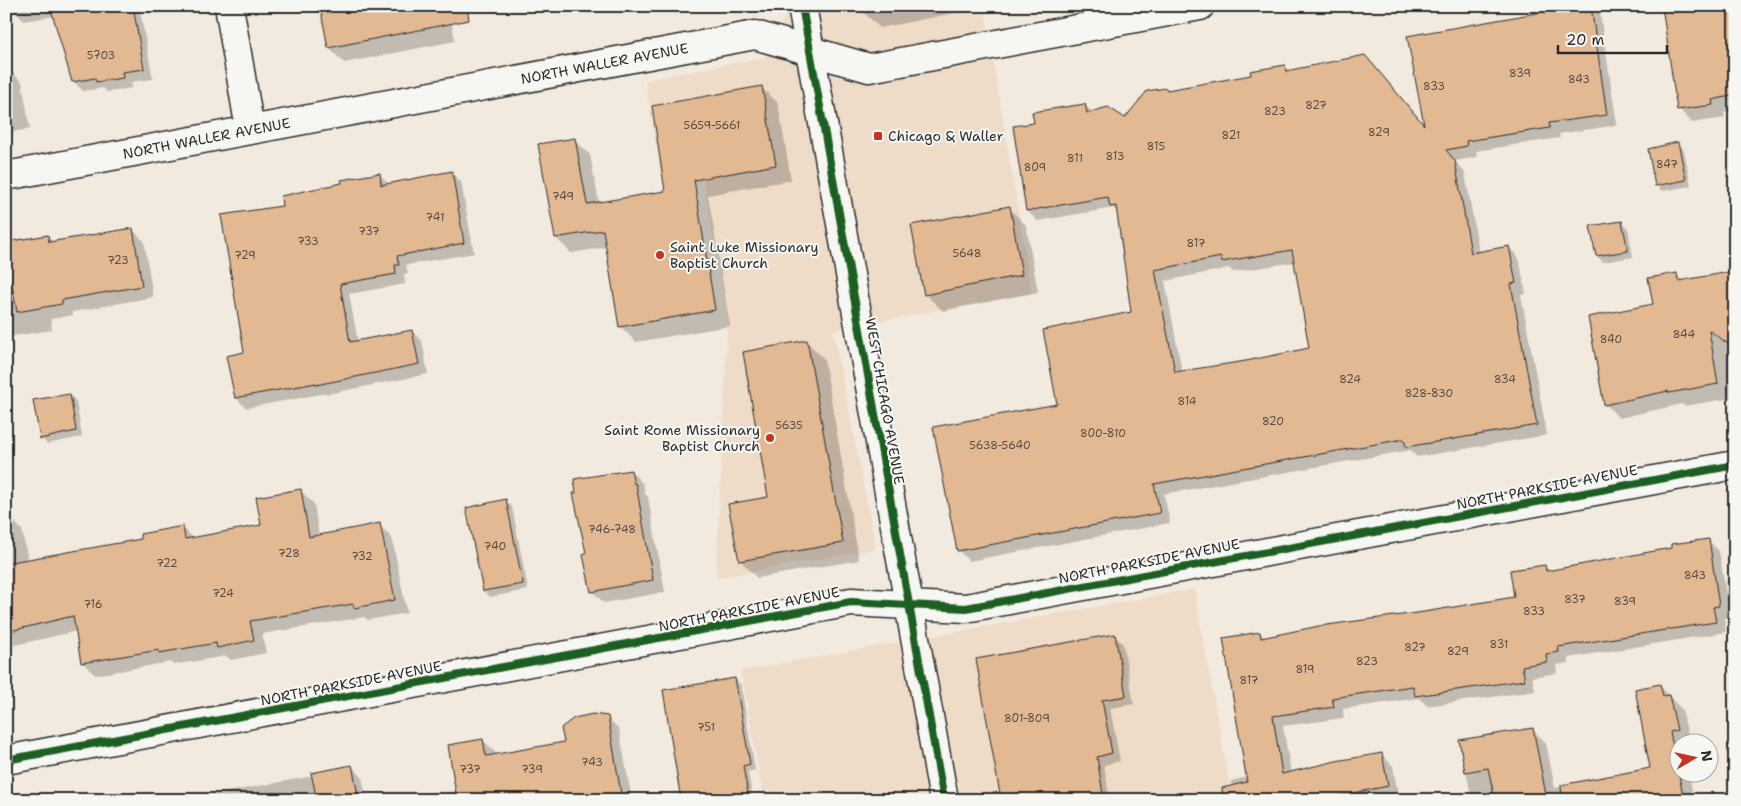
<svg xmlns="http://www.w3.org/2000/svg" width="1741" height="806" viewBox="0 0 1741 806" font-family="'Shantell Sans',sans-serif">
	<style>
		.built { fill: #eedbc8 }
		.shadow { fill: #0003; fill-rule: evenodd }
		.building { fill: #e3b993; stroke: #2b2b2b; fill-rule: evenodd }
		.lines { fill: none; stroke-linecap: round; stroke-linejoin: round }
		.minor-casing { stroke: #2b2b2b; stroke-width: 31 }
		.major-casing { stroke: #2b2b2b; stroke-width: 31 }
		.minor { stroke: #f6f6f2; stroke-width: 28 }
		.major { stroke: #f6f6f2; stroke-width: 28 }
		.cycleway-casing { stroke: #f6f6f2; stroke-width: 11 }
		.cycleway { stroke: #1b5e20; stroke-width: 8 }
		.poi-dot { fill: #c8321e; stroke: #f6f6f2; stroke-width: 2 }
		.labels { text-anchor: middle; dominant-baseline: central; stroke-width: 4; stroke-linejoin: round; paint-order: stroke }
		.number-label { font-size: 11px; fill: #594e45 }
		.street-label { font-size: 14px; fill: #2b2b2b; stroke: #f6f6f2 }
		.poi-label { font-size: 14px; fill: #2b2b2b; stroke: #f6f6f2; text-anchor: start }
	</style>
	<rect width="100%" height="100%" fill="#f2eadf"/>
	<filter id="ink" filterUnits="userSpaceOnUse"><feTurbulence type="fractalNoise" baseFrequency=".02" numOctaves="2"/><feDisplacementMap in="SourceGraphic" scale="10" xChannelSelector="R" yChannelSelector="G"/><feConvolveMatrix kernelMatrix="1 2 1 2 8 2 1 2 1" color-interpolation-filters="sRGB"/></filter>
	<g filter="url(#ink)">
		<path class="built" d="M790 6H984L1032 293 833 330 876 549 716 578 728 317 703 180 680 184 661 175 645 80 766 57Z
			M1194 589 1232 800H764L741 671Z"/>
		<path class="shadow" d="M13 6H139L153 79 131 82 132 88 107 92 103 88 83 91 73 81 54 16 24 21 14 11Z
			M449 6 455 41 344 63 329 48Z
			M861 6H973L974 9 880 28 862 11Z
			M1565 6H1593L1600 13 1617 125 1559 134 1560 138 1476 151 1477 157 1455 161 1465 173 1479 252 1509 247 1519 258 1526 294 1521 295 1547 435 1417 457 1411 450 1164 494 1170 523 969 561 958 550 1058 405 1132 313 1118 213 1113 208 1038 221 1027 211 1014 128 1036 124 1085 105 1092 112 1126 120 1167 91 1252 76 1285 66 1290 72 1375 67 1426 126 1549 13ZM1295 262 1310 349 1182 372 1165 281 1229 268 1233 272Z
			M1735 6V111L1724 113 1725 118 1692 123 1679 109Z
			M6 70H10L22 82 30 129 6 133Z
			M762 88 778 103 791 180 708 195 730 326 636 342 620 326 607 247 571 253 556 238 574 139 590 155 599 203 667 192Z
			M1678 144 1684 150 1691 186 1662 191 1656 185Z
			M451 172 461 182 474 253 406 265 408 274H404L405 284 349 294 358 342 412 331 422 341 428 374 327 394 326 393 246 408 236 398 245 353 284 207 343 184 379 174 389 184Z
			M1009 208 1026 225 1038 292 943 311 925 294Z
			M1622 222 1628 228 1633 257 1603 262 1597 256Z
			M132 229 144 241 153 297 72 312 73 315 51 319 52 330 6 337V243L47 236 54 243Z
			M1735 272V395H1731L1732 398 1684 406 1682 404 1619 418 1605 404 1654 305 1677 275 1683 281Z
			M807 342 824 359 859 560 757 578 740 560 770 498Z
			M70 395 76 401 82 437 47 444 41 438Z
			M631 471 643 484 645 494 648 497 665 592 604 603 592 591Z
			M301 491 314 504 319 536 379 525 392 538 407 613 368 620 364 617 262 634 266 653 231 660 226 656 173 665 171 662 95 675 82 662 77 631 6 647V518L10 517 22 530 28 561 143 540 183 528 194 539 263 526Z
			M506 501 512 507 528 590 490 597 484 591Z
			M1708 540 1719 551 1726 593 1735 581V616L1724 618 1726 632 1568 658 1569 663 1556 665 1557 673 1532 677 1535 691 1427 706 1419 698 1343 709 1344 718 1283 726 1291 773 1382 755 1393 766 1398 795 1377 800H1234L1231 781 1247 777 1259 633 1265 638 1516 598 1545 566 1550 572 1673 549Z
			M1115 636 1123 644 1134 704 1110 708 1120 761 1104 765 1110 800H1002Z
			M735 679 741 685 755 770 748 772 753 800H683Z
			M1660 686 1682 710 1690 744H1678V774H1689L1694 800H1472L1460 741 1532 729 1546 743 1555 788 1651 769Z
			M607 717 619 729 632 800H461L483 740 495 752V755L565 743Z
			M352 766 362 777 367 800H183L313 776Z"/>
		<path class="building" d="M50 6H133L144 69 122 72 123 78 96 82 95 78 72 82Z
			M320 6H467L469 20 328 48Z
			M1547 6H1591L1607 115 1549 123 1550 128 1466 141 1467 146 1446 150 1455 161 1471 253 1509 246 1516 283 1511 284 1537 425 1406 447 1404 439 1154 484 1160 513 957 551 933 427 1057 404 1043 330 1131 312 1116 206 1110 207 1108 197 1026 211 1013 126 1034 123 1032 112 1085 104 1087 113 1108 107 1125 118 1147 91 1166 88 1167 90 1251 75 1250 71 1285 65 1286 71 1365 55 1424 125 1407 36 1548 11ZM1292 250 1309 348 1246 361 1175 372 1155 270 1221 257V262Z
			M1662 6H1735V95L1712 100 1713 105 1677 110Z
			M762 86 776 165 694 180 715 310 619 327 603 230 555 238 538 144 575 138 587 204 665 191 652 106Z
			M1678 142 1686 180 1655 186 1648 149Z
			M452 171 464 243 397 256 399 265H395L396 274 340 284 350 342 412 330 419 364 316 385V383L235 398 226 356 244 352 221 215 282 206 281 196 342 183 341 180 380 173 381 185Z
			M1010 206 1022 275 924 295 911 225Z
			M1622 221 1628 251 1596 256 1590 226Z
			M133 228 142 286 62 300V304L17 312 6 253V242L48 235 49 242Z
			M1735 271V349L1709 330 1718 384 1669 393 1668 391 1604 405 1588 317 1653 304 1648 278 1677 273 1678 281Z
			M807 340 843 543 739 561 728 504 768 497 743 352Z
			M70 394 76 431 40 439 33 400Z
			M631 470 634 484H636L653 580 591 592 583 555 586 553 573 493H576L574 479Z
			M301 489 309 537 380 523 395 600 354 608 353 604 250 621 254 640 217 648 216 643 159 653V650L81 663 73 616 6 632V563L141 539 140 534 183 526 185 539 261 525 256 497Z
			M506 499 523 584 483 591 466 508Z
			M1709 539 1719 606 1713 607 1716 622 1558 647 1559 652 1546 654 1547 662 1522 666 1525 680 1415 696 1413 686 1332 698 1334 707 1273 716 1282 774 1336 761 1382 753 1388 786 1320 800H1223L1222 788 1247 782 1223 638 1260 632 1261 638 1319 626 1424 612 1514 597 1510 570 1545 565 1546 571 1671 548V544Z
			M1115 634 1126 696 1102 700 1112 753 1097 757 1104 800H1001L976 659Z
			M735 678 750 764 743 766 749 800H681L663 690Z
			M1660 684 1663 696 1669 695 1677 730 1670 732 1684 800H1562L1561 785 1650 768 1635 689Z
			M593 714 608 716 622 800H457L448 745 483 739 486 756 564 742 561 728 574 718Z
			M1533 728 1547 800H1495L1488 768 1465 772 1459 740Z
			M352 765 359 800H317L311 773Z"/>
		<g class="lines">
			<g class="minor-casing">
				<g id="minor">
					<path d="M229 6 250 130"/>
					<path id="s1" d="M6 176 755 35 869 68 1200 6"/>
					<path d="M6 760 851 602 966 608 1735 465"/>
				</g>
			</g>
			<g class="major-casing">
				<path id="major" d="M802 6 944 800"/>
			</g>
			<use href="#minor" class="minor"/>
			<use href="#major" class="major"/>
			<g class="cycleway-casing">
				<path id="cycleway" d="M802 6 944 800
					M6 760 851 602 966 608 1735 465"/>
			</g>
			<use href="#cycleway" class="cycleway"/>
		</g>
	</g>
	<g class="poi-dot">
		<rect x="873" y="131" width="10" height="10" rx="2.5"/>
		<circle cx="660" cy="255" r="5"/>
		<circle cx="770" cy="438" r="5"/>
	</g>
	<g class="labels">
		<g class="number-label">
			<text x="101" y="55">5703</text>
			<text x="1520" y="73">839</text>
			<text x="1579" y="79">843</text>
			<text x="1434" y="86">833</text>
			<text x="1316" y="105">827</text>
			<text x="1275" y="111">823</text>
			<text x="712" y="125">5659-5661</text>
			<text x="1379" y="132">829</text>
			<text x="1231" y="135">821</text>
			<text x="1156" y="146">815</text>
			<text x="1115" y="156">813</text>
			<text x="1075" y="158">811</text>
			<text x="1667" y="164">847</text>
			<text x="1035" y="167">809</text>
			<text x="563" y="196">749</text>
			<text x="435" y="217">741</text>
			<text x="369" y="231">737</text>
			<text x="308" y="241">733</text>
			<text x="1196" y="243">817</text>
			<text x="967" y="253">5648</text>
			<text x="245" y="255">729</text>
			<text x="118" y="260">723</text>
			<text x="1684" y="334">844</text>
			<text x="1611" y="339">840</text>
			<text x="1350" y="379">824</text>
			<text x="1505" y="379">834</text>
			<text x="1429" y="393">828-830</text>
			<text x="1187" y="401">814</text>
			<text x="1273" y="421">820</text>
			<text x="789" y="425">5635</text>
			<text x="1103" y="433">800-810</text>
			<text x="1000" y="445">5638-5640</text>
			<text x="612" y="529">746-748</text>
			<text x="495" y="546">740</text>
			<text x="289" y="553">728</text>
			<text x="362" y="556">732</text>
			<text x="167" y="563">722</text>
			<text x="1695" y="575">843</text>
			<text x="223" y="593">724</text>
			<text x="1575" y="599">837</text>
			<text x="1625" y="601">839</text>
			<text x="93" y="604">716</text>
			<text x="1534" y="611">833</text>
			<text x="1499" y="644">831</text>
			<text x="1415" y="647">827</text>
			<text x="1458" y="651">829</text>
			<text x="1367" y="661">823</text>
			<text x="1305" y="669">819</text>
			<text x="1249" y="680">817</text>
			<text x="1027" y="718">801-809</text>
			<text x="706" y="727">751</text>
			<text x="592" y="762">743</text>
			<text x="470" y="769">737</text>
			<text x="532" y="769">739</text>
		</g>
		<g class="street-label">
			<text stroke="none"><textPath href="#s1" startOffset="609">NORTH WALLER AVENUE</textPath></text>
			<text stroke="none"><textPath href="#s1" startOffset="204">NORTH WALLER AVENUE</textPath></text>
			<text transform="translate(885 401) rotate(80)">WEST CHICAGO AVENUE</text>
			<text transform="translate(1547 487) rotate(-11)">NORTH PARKSIDE AVENUE</text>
			<text transform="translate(1149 561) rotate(-11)">NORTH PARKSIDE AVENUE</text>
			<text transform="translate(749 609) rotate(-11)">NORTH PARKSIDE AVENUE</text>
			<text transform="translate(351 683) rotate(-11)">NORTH PARKSIDE AVENUE</text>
		</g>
		<g class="poi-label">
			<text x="888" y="136">Chicago &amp; Waller</text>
			<text x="670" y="247">Saint Luke Missionary<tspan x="670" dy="16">Baptist Church</tspan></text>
			<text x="760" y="430" text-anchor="end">Saint Rome Missionary<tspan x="760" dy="16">Baptist Church</tspan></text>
		</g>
	</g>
	<rect width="1741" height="806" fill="none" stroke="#f6f6f2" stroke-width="25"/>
	<rect x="12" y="12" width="1716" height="781" fill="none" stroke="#2b2b2b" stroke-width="2" filter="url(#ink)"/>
	<g transform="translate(1694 758) rotate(81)"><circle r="24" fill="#f6f6f2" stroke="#a5a5a2"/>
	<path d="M0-4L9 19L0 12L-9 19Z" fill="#c8321e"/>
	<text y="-8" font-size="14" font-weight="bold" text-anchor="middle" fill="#2b2b2b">N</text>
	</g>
	<path d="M1558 45v8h109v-8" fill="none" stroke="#2b2b2b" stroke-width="2.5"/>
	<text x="1566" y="45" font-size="15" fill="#2b2b2b" stroke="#f6f6f2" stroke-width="4" paint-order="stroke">20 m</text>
</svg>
